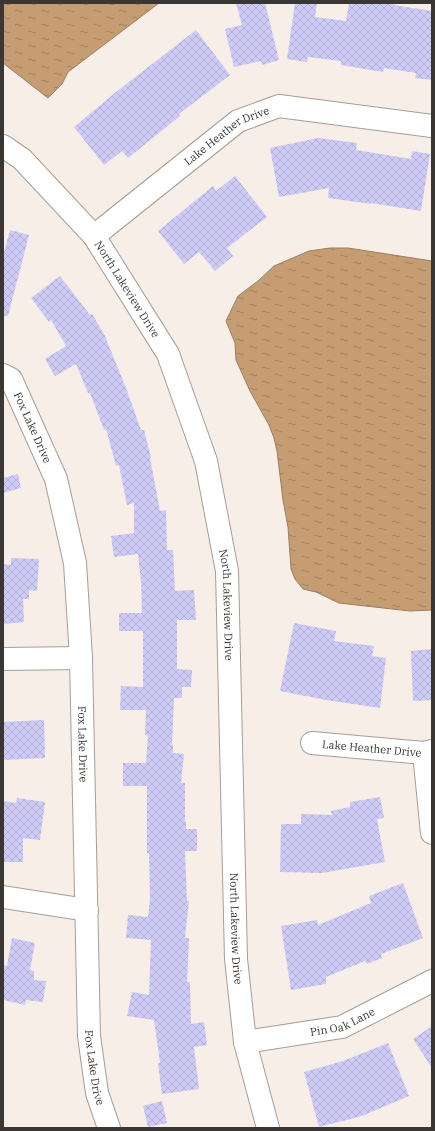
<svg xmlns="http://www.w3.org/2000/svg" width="435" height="1131" viewBox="0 0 435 1131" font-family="'IBM Plex Serif',serif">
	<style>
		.water { fill: url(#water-ripples); stroke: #9c7e60 }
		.building { fill: url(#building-cross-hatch) }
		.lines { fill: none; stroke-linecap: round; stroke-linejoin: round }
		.minor-casing { stroke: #a59e97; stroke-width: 24 }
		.minor { stroke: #fff; stroke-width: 22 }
		.labels { text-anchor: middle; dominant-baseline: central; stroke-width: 3.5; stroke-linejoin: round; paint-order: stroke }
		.street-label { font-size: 11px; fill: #393633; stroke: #fff }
	</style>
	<defs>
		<pattern id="water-ripples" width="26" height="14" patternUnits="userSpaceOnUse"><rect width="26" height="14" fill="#c69d73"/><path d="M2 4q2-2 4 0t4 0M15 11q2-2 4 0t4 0" fill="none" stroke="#a2815f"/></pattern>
		<pattern id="building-cross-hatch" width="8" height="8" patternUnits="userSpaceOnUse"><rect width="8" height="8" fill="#cfcbf7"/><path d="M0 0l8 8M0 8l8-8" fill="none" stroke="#b2afd4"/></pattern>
	</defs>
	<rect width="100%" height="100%" fill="#f6eee7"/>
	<path class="water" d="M3 3H159L68 72 62 84 48 98 3 63Z
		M330 248H348L432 261V610L410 611 339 603 316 592 303 589 295 579 291 569 288 527 283 500 277 451 274 438 269 425 250 391 236 360 235 343 226 321 238 296 258 281 274 266 309 251Z"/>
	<path class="building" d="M236 3H265L279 60 262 65 261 61 234 67 225 29 242 25Z
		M295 3H317L315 17 346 21 349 3H394V5L432 11V80L415 78 416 73 384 68 383 72 341 65V61L308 57 307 62 287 59Z
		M196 30 230 75 179 114 180 116 128 158 122 151 104 165 74 127 116 92Z
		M318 138 357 143 356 150 411 159 412 151 430 154 421 211 371 203V204L328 198 329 188 279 197 270 148Z
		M235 176 267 217 227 248 233 256 215 271 199 252 184 264 158 231 213 186 216 191Z
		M10 230 29 235 8 316H3V256Z
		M60 276 90 315 92 314 105 336 126 388 141 430H144L151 457 150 458 160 511 166 510 167 550H173L175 591 194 590 196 620H177V669L192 670 191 687H182V698H174L172 745H173V753L184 754 181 783H185V822H186V829H197V851H185L187 901H189L185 938H189L187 982H190L191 1024 204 1022 207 1045 194 1047 199 1089 162 1094 158 1063H160L154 1020 127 1016 132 992 149 995 151 940 126 938 128 915 148 917 150 899 149 853H147V786H123V763H146L148 736 145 735 146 710H120L121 686 143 687V631H119V613H142L141 582 138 554 114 557 111 536 134 533V503L127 505 119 465 116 466 106 429 104 430 90 393H88L76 364 55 376 45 359 66 346 51 320 49 322 31 298Z
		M18 474 21 488 3 493V478Z
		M11 558 39 559 37 591 29 590V599H23L24 622 3 624V564L11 565Z
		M294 623 336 631 334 641 374 646 372 656 386 658 380 708 326 700 280 691Z
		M432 649V700L413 701 411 651Z
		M44 720 45 758 3 760V722Z
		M380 797 384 818 377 819 385 862 322 873 280 872 281 824H301V814L332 815 331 811 350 807V802Z
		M17 798 45 802 40 840 23 838V862H3V801L16 803Z
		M403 883 423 938 381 954 382 958 367 964 365 961 326 977V984L291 990 281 926 317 920 318 925 371 903 369 896Z
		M12 938 35 943 30 970 34 971V980L46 981 43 1002 26 1000 25 1005 3 1000V965L7 966Z
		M432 1026V1068L413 1039Z
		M388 1043 409 1096 362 1116 319 1127 304 1072 343 1061Z
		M162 1101 167 1123 148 1127 143 1106Z"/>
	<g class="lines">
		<g class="minor-casing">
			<g id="minor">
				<path id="s1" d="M3 146 22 159 94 236 168 354 206 461 227 571 236 959 245 1042 268 1128"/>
				<path id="s2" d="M94 236 238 121 279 106 432 126"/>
				<path id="s3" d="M3 375 11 379 56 479 75 563 81 658 89 1036 97 1093 109 1128"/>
				<path d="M3 659 81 658"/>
				<path id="s4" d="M312 743 424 753 432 751"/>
				<path d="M424 753 432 833"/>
				<path d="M3 897 87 910"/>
				<path id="s5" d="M245 1042 342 1027 432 981"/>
			</g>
		</g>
		<use href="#minor" class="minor"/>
	</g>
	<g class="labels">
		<g class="street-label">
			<text stroke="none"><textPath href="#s2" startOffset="167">Lake Heather Drive</textPath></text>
			<text stroke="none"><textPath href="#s1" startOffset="191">North Lakeview Drive</textPath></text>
			<text stroke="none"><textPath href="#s3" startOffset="62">Fox Lake Drive</textPath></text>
			<text stroke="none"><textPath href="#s1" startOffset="527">North Lakeview Drive</textPath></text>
			<text stroke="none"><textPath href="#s3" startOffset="386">Fox Lake Drive</textPath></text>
			<text stroke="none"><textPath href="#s4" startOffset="60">Lake Heather Drive</textPath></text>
			<text stroke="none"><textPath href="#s1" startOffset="851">North Lakeview Drive</textPath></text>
			<text stroke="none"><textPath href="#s5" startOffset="100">Pin Oak Lane</textPath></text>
			<text stroke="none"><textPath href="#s3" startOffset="710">Fox Lake Drive</textPath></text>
		</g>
	</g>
	<rect width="435" height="1131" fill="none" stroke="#393633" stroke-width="8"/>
</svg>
